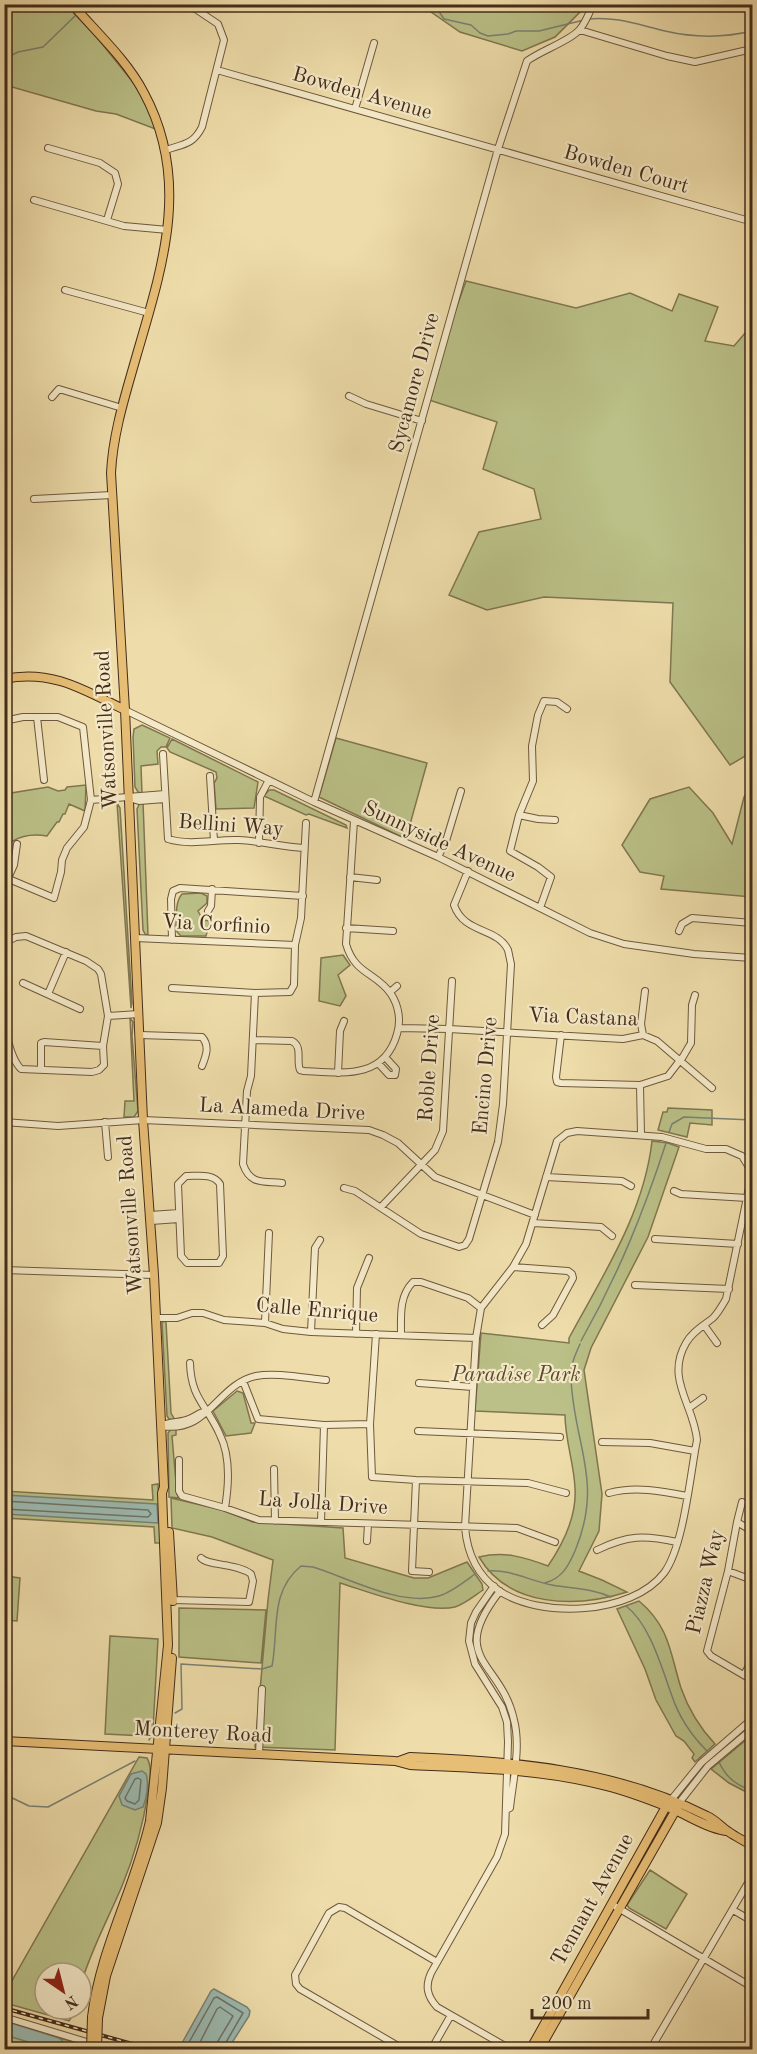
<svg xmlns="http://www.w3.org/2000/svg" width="757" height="2054" viewBox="0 0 757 2054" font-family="'Old Standard TT',serif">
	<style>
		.green { fill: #bac087; stroke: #807650; stroke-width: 1.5 }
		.water { fill: #9cbab1; stroke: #798174; stroke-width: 1.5 }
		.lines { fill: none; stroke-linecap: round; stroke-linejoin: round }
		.shore { stroke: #707365; stroke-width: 1.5 }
		.stream { stroke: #798174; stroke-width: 1.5 }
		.minor-casing { stroke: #6f583d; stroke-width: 8 }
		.major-casing { stroke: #452c19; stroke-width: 10 }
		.minor { stroke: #f4e9c8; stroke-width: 6 }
		.major { stroke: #e7be75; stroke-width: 8 }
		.rail-casing { stroke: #452c19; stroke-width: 4 }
		.rail { stroke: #f4e9c8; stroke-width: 1.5; stroke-dasharray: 4.5; stroke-linecap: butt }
		.major-bridge-casing { stroke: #452c19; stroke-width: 10; stroke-linecap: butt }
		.major-bridge { stroke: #e7be75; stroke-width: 8 }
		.labels { text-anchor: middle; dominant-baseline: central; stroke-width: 4.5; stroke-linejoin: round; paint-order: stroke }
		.street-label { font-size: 21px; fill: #452c19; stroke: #f4e9c8 }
		.park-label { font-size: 21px; font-style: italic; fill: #5c4a2f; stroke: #f4e9c8 }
	</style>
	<rect width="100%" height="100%" fill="#eda"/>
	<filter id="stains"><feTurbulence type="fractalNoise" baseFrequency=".00333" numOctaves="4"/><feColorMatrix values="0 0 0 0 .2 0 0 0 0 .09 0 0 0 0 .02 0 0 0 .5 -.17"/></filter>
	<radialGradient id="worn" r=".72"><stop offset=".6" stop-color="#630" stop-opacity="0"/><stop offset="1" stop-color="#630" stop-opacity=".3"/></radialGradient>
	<path class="green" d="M4 5H66L95 35 136 86 146 100 158 130 116 114 96 111 5 85Z
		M577 5 583 9 555 37 522 51 460 32 421 5H463L489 11 499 5Z
		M466 281 576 308 630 293 672 311 679 294 718 307 705 341 734 346 752 325V752L730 765 670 682 673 603 544 597 487 610 449 595 479 532 541 519 534 489 483 469 497 422 429 400 440 354Z
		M142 725 170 738 166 747H161L157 751 158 764 141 766 142 794 138 792 135 787 133 737 134 729Z
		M336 738 427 763 406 839 319 797Z
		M172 739 258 782 254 808 216 809 214 783 217 778 216 772 170 752 167 748Z
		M752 784V897L661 889 664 876 640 872 622 845 650 799 689 787 713 813 732 844 744 797Z
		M86 785 85 811 69 804 65 814H63L59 822H57L47 836C35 834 23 835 13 841L5 837V794L48 787 58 791 65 790 67 787Z
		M269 790H274L346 825 347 828 309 814 306 815 264 796Z
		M143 802 148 935 145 934 143 930 137 809 140 803Z
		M117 803 120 808 132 1003 131 1008Z
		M201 893 207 896V903L198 911 203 920 210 921 206 936H181L177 932C177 919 174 903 182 894Z
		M343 955 350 965 338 975 346 996 340 1006 319 1001 321 958Z
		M130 1018 133 1022 132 1036 138 1111 134 1117H124L125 1101H134Z
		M668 1108 712 1110V1125L690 1123 687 1137 658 1130 663 1112H667Z
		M652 1141 668 1143 679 1147 648 1237 591 1348 584 1370 602 1494 599 1531 579 1571 602 1580 627 1592C577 1608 509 1608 479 1557 505 1551 524 1557 548 1566 563 1544 577 1517 575 1488 574 1463 565 1440 565 1415L475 1411 481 1333 569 1343V1338C603 1275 644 1213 652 1141Z
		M164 1321 166 1322 171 1413 175 1420 169 1419 167 1416 162 1323Z
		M237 1391 243 1393 250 1419 251 1423H255L251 1433 226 1436 213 1411Z
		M171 1429H176V1435L172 1436 177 1494 179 1498 169 1497 168 1433Z
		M158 1484 161 1543H155L154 1527 5 1518 4 1491 153 1500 152 1485Z
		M171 1498 222 1510 253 1522 343 1528 345 1558 414 1578H428L467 1562 482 1584 483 1590C474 1596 465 1604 455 1607 426 1614 369 1592 340 1583L335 1750 255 1747 268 1600 273 1560 212 1537 172 1528Z
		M5 1576 20 1578 17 1621 5 1620Z
		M639 1601C670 1627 670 1653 681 1688 688 1708 700 1728 715 1744L695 1762 692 1758 694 1754 684 1741 676 1736 656 1700 645 1669 617 1609Z
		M179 1608 266 1610 261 1663 179 1657Z
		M110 1636 158 1639 153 1730 146 1736 105 1734Z
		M752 1735V1795L729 1783 711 1769Z
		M139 1757 147 1758C153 1768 149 1782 148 1793 143 1825 134 1857 122 1886 108 1919 91 1950 81 1984V1973H45V2009H75L74 2014 69 2021 5 2003V1993Z
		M650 1870 687 1894 666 1929 629 1908 627 1905Z
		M4 2023 88 2046 78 2049H19L5 2045Z"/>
	<path class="water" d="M5 1495 157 1504 158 1523 5 1514Z
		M142 1771 146 1774C149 1783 147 1798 143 1807L135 1810 122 1805 119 1796 131 1774Z
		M214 1989 247 2007 250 2011 249 2016 228 2049H184L182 2043 211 1991Z
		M5 2021 59 2038 67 2045 68 2049H51L5 2035Z"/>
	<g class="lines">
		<path class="shore" d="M4 1501 148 1510 151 1514 148 1517 4 1509
			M138 1778 141 1780 139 1800 135 1804 127 1801 125 1798 135 1779Z
			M188 2050V2044L214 1998 217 1997 243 2013 225 2044 224 2050
			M196 2050 217 2009 220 2007 233 2016 218 2041 216 2050"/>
		<path class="stream" d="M434 4 444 19 471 25 480 33 488 36 508 34 516 31H539L584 20
			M588 19C616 16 639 25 665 31 695 38 723 38 752 31
			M4 59 18 52 43 47 76 15
			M669 1132 672 1124 684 1117 752 1120
			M581 1341C618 1275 643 1214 666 1143
			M488 1571C510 1569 530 1581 552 1585 573 1589 591 1588 611 1597
			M545 1583C562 1578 568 1567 575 1551 604 1481 574 1446 571 1379 570 1366 575 1355 580 1344
			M626 1606C650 1624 662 1669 672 1696 679 1717 692 1736 707 1751
			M175 1713 182 1709 181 1664 262 1669 272 1666C279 1630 269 1592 301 1566L313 1567C349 1578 401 1607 439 1596 452 1592 464 1582 475 1574
			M149 1740 156 1729
			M719 1762C726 1778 737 1785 752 1791
			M4 1794 29 1806 48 1807 135 1761"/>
		<g class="minor-casing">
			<path id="minor" d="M580 30 667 56 695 62 752 49
				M217 70 746 220
				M355 109 374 43
				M48 148 100 163 115 173 118 184 107 220
				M166 150C183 144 193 145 202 127L224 40 218 24 188 4
				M34 200 124 226 168 230
				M65 290 149 313
				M349 396 366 404 422 421
				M52 397 59 389 122 408
				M34 499 112 495
				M125 710 314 802 438 857 590 933 624 944 694 954 752 958
				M37 717 44 780
				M4 721 23 717H58L83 727 91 800
				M163 754 168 839C192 846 215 839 239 840 261 841 282 847 304 848
				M210 776 214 841
				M129 798 139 801 165 799
				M314 802 498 149 527 61C540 51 572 40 580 29 586 22 589 12 594 4
				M519 815 538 819 555 820
				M259 843 260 797 269 780
				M438 857 446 841 461 791
				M4 877 54 898 61 872 62 860 67 848 84 827 91 800 165 794
				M350 877 377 880
				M8 878 14 865 17 844
				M540 908 551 877 538 867 510 851 519 815 533 781 532 746 538 715 544 701 557 702 567 709
				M208 911 211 906 212 889
				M346 928 393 931
				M679 931 682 924 692 918 752 923
				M135 938 295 945
				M172 940 171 899 173 891 180 888 303 896
				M4 943 16 937 26 936 86 961 98 969 101 974 108 1016 103 1046 104 1065 99 1070 92 1072 21 1069C11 1059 8 1039 4 1025
				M23 983 80 1009
				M172 988 255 993 290 992 294 985 295 945 301 918 306 823
				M390 992 397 986
				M255 993 251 1076 247 1091 243 1164C250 1185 263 1181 282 1183
				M48 994 66 952
				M108 1016 139 1014
				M399 1028 449 1029 623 1039 643 1035 657 1041 712 1088
				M140 1035 202 1037C210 1046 206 1056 202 1066
				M561 1035 556 1077 557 1082 561 1083 640 1085 668 1076 681 1059
				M643 1035 641 1024 645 991
				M253 1040 292 1041C303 1047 296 1060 300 1070L304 1071C342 1073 384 1080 397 1034 401 1021 399 1006 391 994 376 972 355 975 346 944L354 821
				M681 1060 691 1043 692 1005 695 995
				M378 1063 389 1075H395L396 1069 385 1057
				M41 1069V1043L44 1042 103 1046
				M338 1073 340 1031 344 1021
				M640 1085 641 1135
				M4 1122 58 1126 143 1120 369 1130 383 1135 398 1143 435 1177 535 1215
				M105 1122 108 1157
				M577 1131 662 1137 706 1149H726L742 1156 750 1169 751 1178 726 1299C722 1306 718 1313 713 1318 703 1326 692 1332 686 1343 665 1379 694 1405 697 1440 690 1475 684 1546 664 1573 632 1615 539 1619 498 1590 477 1575 467 1552 465 1527L476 1338 481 1308 513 1267 526 1244 557 1141 567 1133Z
				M186 1176C198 1176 213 1173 220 1184L223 1256 219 1263H187L181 1256 178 1184Z
				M546 1177 622 1181 631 1186
				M344 1188 355 1191 421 1234 459 1247 465 1245 469 1239 498 1142 503 1104 511 964C510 960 509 954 508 950 497 927 464 934 454 905L468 871
				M674 1191 681 1194 747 1198
				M381 1207 435 1150 443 1131 452 981
				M150 1215 179 1213
				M151 1221 179 1219
				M533 1223 601 1227 612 1236
				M655 1239 738 1244
				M513 1267 568 1271 572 1274 573 1278 553 1315 542 1325
				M4 1270 154 1275
				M635 1285 729 1289
				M156 1318H177L192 1313H203L224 1320 265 1323 283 1329 311 1332 476 1338
				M265 1323 269 1233
				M704 1325 717 1343
				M311 1332 315 1248 320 1240
				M356 1334 357 1288 369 1258
				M376 1334 370 1424 372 1477 416 1480 528 1483 566 1493
				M401 1335C401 1316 399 1296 413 1282H421L468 1298 481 1308
				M190 1363C191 1399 207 1405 220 1435 231 1457 229 1484 225 1508
				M243 1381 258 1419 324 1425 370 1424
				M419 1383 473 1387
				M689 1408 703 1398
				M161 1426C209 1434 216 1385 256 1376 275 1372 305 1378 326 1380
				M161 1426C170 1421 180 1423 189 1419 196 1416 200 1412 207 1411
				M418 1431 560 1437
				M602 1442 650 1443 695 1451
				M179 1460V1491L182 1496 225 1508 259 1520 517 1528 555 1542
				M274 1469 275 1521
				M416 1480 412 1571 429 1572
				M609 1493C635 1486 661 1491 687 1496
				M742 1502 737 1522 728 1571 707 1651 711 1656 752 1680
				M321 1522 324 1425
				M737 1522 752 1531
				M367 1541 368 1524
				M597 1550C628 1535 644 1535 677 1542
				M728 1571 752 1580
				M494 1586 476 1612 471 1623 469 1641 475 1664 502 1707 507 1722 508 1742 505 1834 497 1857 431 1973C425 1986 427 1996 437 2007L512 2050
				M500 1591C446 1660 501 1660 514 1720 521 1747 513 1780 510 1808L506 1810
				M173 1600 249 1602 253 1581 251 1574C237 1563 208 1566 201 1558
				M744 1675 752 1660
				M259 1754 262 1689
				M671 1800 701 1763 752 1719
				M679 1803 708 1766 752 1729
				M613 1905 752 1987
				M733 1910 752 1921
				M4 2017 113 2050
				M405 2050 300 1989 296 1984 295 1975 329 1913 339 1907 345 1908 437 1962
				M431 2050 451 2015
				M650 2050 752 1876"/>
		</g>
		<g class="major-casing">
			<path id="major" d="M72 4C96 32 127 60 144 93 191 180 163 265 137 354 126 393 113 432 111 473L125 710 143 1120 154 1275 164 1487 162 1493 168 1645 150 1821C135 1888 100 1949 92 2017
				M4 679C52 669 84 690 125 710
				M169 1532 173 1601
				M4 1741 395 1761 410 1765C476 1768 542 1769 606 1786 630 1792 653 1801 675 1810 692 1818 708 1828 726 1831
				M399 1761 410 1757C512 1761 614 1769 707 1816 716 1820 721 1827 729 1832 736 1837 745 1841 752 1846
				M98 2018 106 1976 157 1823 162 1788 172 1658
				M530 2050 668 1803
				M539 2050 678 1806"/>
		</g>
		<use href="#minor" class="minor"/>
		<use href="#major" class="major"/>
		<g class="rail-casing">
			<path id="rail" d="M4 2008 154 2050"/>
		</g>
		<use href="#rail" class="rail"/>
		<g class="major-bridge-casing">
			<path id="major-bridge" d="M91 2050 92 2017
				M97 2050 98 2018"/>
		</g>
		<use href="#major-bridge" class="major-bridge"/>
	</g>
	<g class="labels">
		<g class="street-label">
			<text transform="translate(362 94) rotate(16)">Bowden Avenue</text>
			<text transform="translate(626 170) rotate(16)">Bowden Court</text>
			<text transform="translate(415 383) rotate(-75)">Sycamore Drive</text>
			<text transform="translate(107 730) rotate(-93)">Watsonville Road</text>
			<text transform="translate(231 826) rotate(4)">Bellini Way</text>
			<text transform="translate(439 842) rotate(25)">Sunnyside Avenue</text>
			<text transform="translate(216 925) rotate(3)">Via Corfinio</text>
			<text transform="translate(583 1018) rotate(2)">Via Castana</text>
			<text transform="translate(430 1068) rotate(-86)">Roble Drive</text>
			<text transform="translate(486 1076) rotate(-85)">Encino Drive</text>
			<text transform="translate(282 1110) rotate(3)">La Alameda Drive</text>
			<text transform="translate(131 1215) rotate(-94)">Watsonville Road</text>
			<text transform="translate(317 1311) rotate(5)">Calle Enrique</text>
			<text transform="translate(323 1504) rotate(4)">La Jolla Drive</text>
			<text transform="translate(706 1582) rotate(-77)">Piazza Way</text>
			<text transform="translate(203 1733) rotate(3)">Monterey Road</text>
			<text transform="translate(593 1900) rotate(-61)">Tennant Avenue</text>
		</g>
		<g class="park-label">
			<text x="516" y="1375">Paradise Park</text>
		</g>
	</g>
	<rect width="757" height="2054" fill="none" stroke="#eda" stroke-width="24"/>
	<rect x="6" y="6" width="745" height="2042" fill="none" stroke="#452c19" stroke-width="3"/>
	<rect x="12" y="12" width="733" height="2030" fill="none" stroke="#452c19" stroke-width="1.5"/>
	<g transform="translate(63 1991) rotate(145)"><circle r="28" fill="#f4e9c8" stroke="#ae9d82" stroke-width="1.5"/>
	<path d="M0-4.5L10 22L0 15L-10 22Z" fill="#8f2418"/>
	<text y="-9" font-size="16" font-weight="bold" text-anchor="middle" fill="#452c19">N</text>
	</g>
	<path d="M532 2009v9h116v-9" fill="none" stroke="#452c19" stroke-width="3"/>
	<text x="541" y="2009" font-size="18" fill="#452c19" stroke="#f4e9c8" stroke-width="4.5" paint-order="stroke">200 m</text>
	<rect width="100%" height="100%" filter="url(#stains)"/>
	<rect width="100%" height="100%" fill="url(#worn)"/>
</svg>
